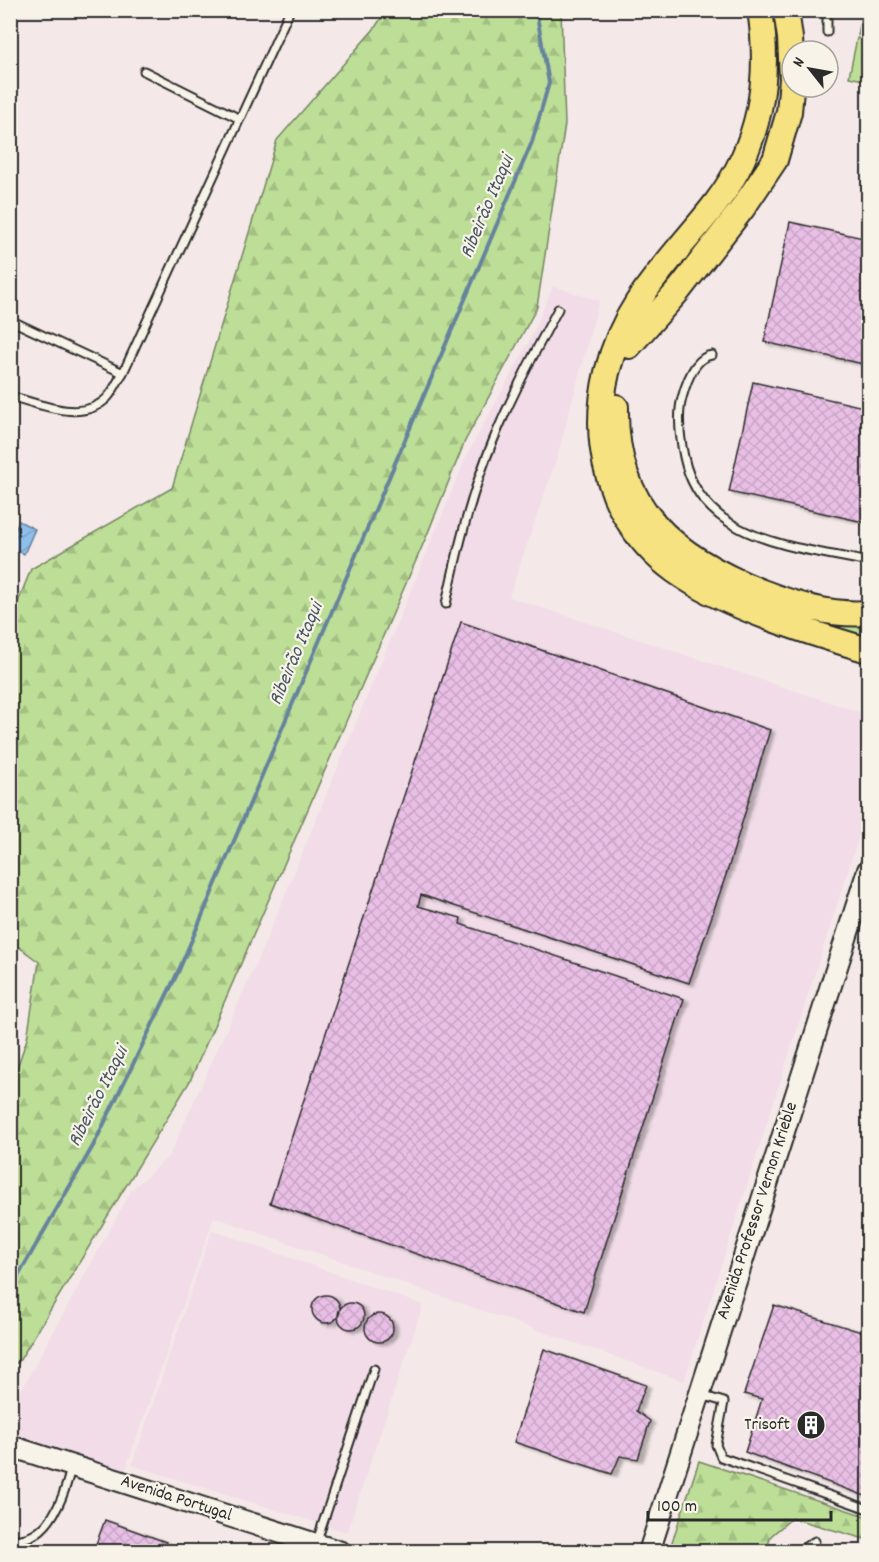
<svg xmlns="http://www.w3.org/2000/svg" width="879" height="1562" viewBox="0 0 879 1562" font-family="Dekko,sans-serif">
	<style>
		.built { fill: #f1dce7 }
		.grass { fill: #bdde97; stroke: #748461; stroke-width: 1.5 }
		.forest { fill: url(#forest-firs); stroke: #748461; stroke-width: 1.5 }
		.water { fill: url(#water-waves); stroke: #66839d; stroke-width: 1.5 }
		.lines { fill: none; stroke-linecap: round; stroke-linejoin: round }
		.stream { stroke: #66839d; stroke-width: 4 }
		.building { fill: url(#building-cross-hatch); stroke: #2b2b2b; stroke-width: 1.5; filter: url(#shadow) }
		.lane-casing { stroke: #2b2b2b; stroke-width: 11 }
		.secondary-casing { stroke: #2b2b2b; stroke-width: 24 }
		.highway-casing { stroke: #2b2b2b; stroke-width: 28 }
		.lane { stroke: #f7f3e8; stroke-width: 7 }
		.secondary { stroke: #f7f3e8; stroke-width: 20 }
		.highway { stroke: #f7e281; stroke-width: 24 }
		.labels { text-anchor: middle; dominant-baseline: central; stroke-width: 4.5; stroke-linejoin: round; paint-order: stroke }
		.street-label { font-size: 18px; fill: #2b2b2b; stroke: #f7f3e8 }
		.poi-label { font-size: 18px; fill: #2b2b2b; stroke: #f7f3e8; text-anchor: end }
		.water-label { font-size: 20px; font-style: italic; fill: #495764; stroke: #f7f3e8 }
	</style>
	<defs>
		<pattern id="forest-firs" width="22" height="20" patternUnits="userSpaceOnUse" patternTransform="scale(1.5)"><rect width="22" height="20" fill="#bdde97"/><path d="M5 1l3.5 6h-7zM16 11l3.5 6h-7z" fill="#a3bf82"/></pattern>
		<pattern id="water-waves" width="16" height="10" patternUnits="userSpaceOnUse" patternTransform="scale(1.5)"><rect width="16" height="10" fill="#8ebee9"/><path d="M0 5q4-4 8 0t8 0" fill="none" stroke="#7ba3c8"/></pattern>
		<pattern id="building-cross-hatch" width="8" height="8" patternUnits="userSpaceOnUse" patternTransform="scale(1.5)"><rect width="8" height="8" fill="#e9bfe6"/><path d="M0 0l8 8M0 8l8-8" fill="none" stroke="#c8a4c5"/></pattern>
		<filter id="shadow"><feDropShadow dx="4.5" dy="2.5" stdDeviation="1.5" flood-color="#0004"/></filter>
	</defs>
	<rect width="100%" height="100%" fill="#f4e9e8"/>
	<filter id="ink" filterUnits="userSpaceOnUse"><feTurbulence type="fractalNoise" baseFrequency=".0167" numOctaves="2"/><feDisplacementMap in="SourceGraphic" scale="12" xChannelSelector="R" yChannelSelector="G"/><feConvolveMatrix kernelMatrix="1 2 1 2 8 2 1 2 1" color-interpolation-filters="sRGB"/></filter>
	<g filter="url(#ink)">
		<path class="built" d="M553 286 599 301 557 457 509 597 868 715V808L684 1381 214 1217 125 1471 11 1433V1409L131 1191 170 1155 260 955 467 455 531 338Z
			M212 1230 423 1305 347 1532 132 1465Z"/>
		<path class="grass" d="M863 11H868V37L858 35Z
			M857 38 868 40V81L849 77Z
			M808 621 868 623V640Z"/>
		<path class="forest" d="M386 11H561L565 124 537 307 465 441 427 535 190 1081 18 1363 11 1362V1085L27 1039 39 962 11 941V620L31 569 172 488 277 140 374 29Z
			M699 1461 868 1517V1540L792 1518 771 1536 766 1551H669Z"/>
		<path class="water" d="M19 521 35 529 24 554 11 548V540Z"/>
		<g class="lines">
			<path class="stream" d="M10 1290 93 1146 179 970 532 142 549 83 536 10"/>
		</g>
		<path class="building" d="M790 222 868 239V365L764 342Z
			M753 382 868 408V523L729 492Z
			M461 622 770 730 728 869 689 983 421 895 418 906 461 918 460 924 684 999 584 1312 270 1203Z
			M312 1309a14 14 0 1 1 28 0a14 14 0 1 1-28 0Z
			M338 1316a13 13 0 1 1 26 0a13 13 0 1 1-26 0Z
			M774 1305 868 1334V1497L745 1452 762 1399 744 1394Z
			M365 1328a14 14 0 1 1 28 0a14 14 0 1 1-28 0Z
			M544 1349 646 1385 636 1411 650 1421 638 1459 620 1456 612 1474 514 1442Z
			M105 1520 166 1542 162 1552H93Z"/>
		<g class="lines">
			<g class="lane-casing">
				<path id="lane" d="M827 32V10
					M144 71 240 119
					M10 320 123 373 290 10
					M712 355C695 357 686 383 682 398 677 416 680 438 684 457 702 543 797 546 868 562
					M10 396C40 404 83 424 108 397 114 390 118 380 123 373
					M446 604C458 548 471 493 493 441 512 395 535 352 558 309
					M701 1395 724 1402 716 1445 721 1457 868 1509
					M10 1539C49 1544 64 1497 71 1468
					M317 1541 374 1369
					M797 1552 815 1541"/>
			</g>
			<g class="secondary-casing">
				<path id="secondary" d="M10 1446 341 1552
					M649 1552 868 870"/>
			</g>
			<g class="highway-casing">
				<path id="highway" d="M760 10C771 81 760 145 716 203 690 237 660 267 637 303 581 389 588 508 675 571 725 607 810 633 868 650
					M786 10 790 38 792 79
					M629 346 679 290 742 209 775 160 789 112 792 79
					M616 407C614 509 674 557 762 592 796 605 831 616 868 613"/>
			</g>
			<use href="#lane" class="lane"/>
			<use href="#secondary" class="secondary"/>
			<use href="#highway" class="highway"/>
		</g>
	</g>
	<defs>
		<g id="building-disc" transform="scale(1.5)"><circle r="9.5" fill="#2b2b2b" stroke="#f7f3e8"/><path d="M-4-6H4V6H1V3H-1V6H-4ZM-2.5-4.3h1.7v1.8h-1.7ZM.8-4.3h1.7v1.8H.8ZM-2.5-1h1.7V.8h-1.7ZM.8-1h1.7V.8H.8Z" fill="#fff"/></g>
	</defs>
	<g fill-rule="evenodd">
		<use href="#building-disc" x="811" y="1425"/>
	</g>
	<g class="labels">
		<g class="street-label">
			<text transform="translate(758 1211) rotate(-72)">Avenida Professor Vernon Krieble</text>
			<text transform="translate(176 1499) rotate(18)">Avenida Portugal</text>
		</g>
		<g class="poi-label">
			<text x="790" y="1425">Trisoft</text>
		</g>
		<g class="water-label">
			<text transform="translate(488 207) rotate(-67)">Ribeirão Itaqui</text>
			<text transform="translate(297 654) rotate(-67)">Ribeirão Itaqui</text>
			<text transform="translate(99 1097) rotate(-63)">Ribeirão Itaqui</text>
		</g>
	</g>
	<rect width="879" height="1562" fill="none" stroke="#f7f3e8" stroke-width="36"/>
	<rect x="18" y="18" width="843" height="1526" fill="none" stroke="#2b2b2b" stroke-width="2" filter="url(#ink)"/>
	<g transform="translate(810 69) rotate(301)"><circle r="28" fill="#f7f3e8" stroke="#a5a39c" stroke-width="1.5"/>
	<path d="M0-4.5L10 22L0 15L-10 22Z" fill="#2b2b2b"/>
	<text y="-9" font-size="16" font-weight="bold" text-anchor="middle" fill="#2b2b2b">N</text>
	</g>
	<path d="M648 1511v9h183v-9" fill="none" stroke="#2b2b2b" stroke-width="3"/>
	<text x="657" y="1511" font-size="18" fill="#2b2b2b" stroke="#f7f3e8" stroke-width="4.5" paint-order="stroke">100 m</text>
</svg>
